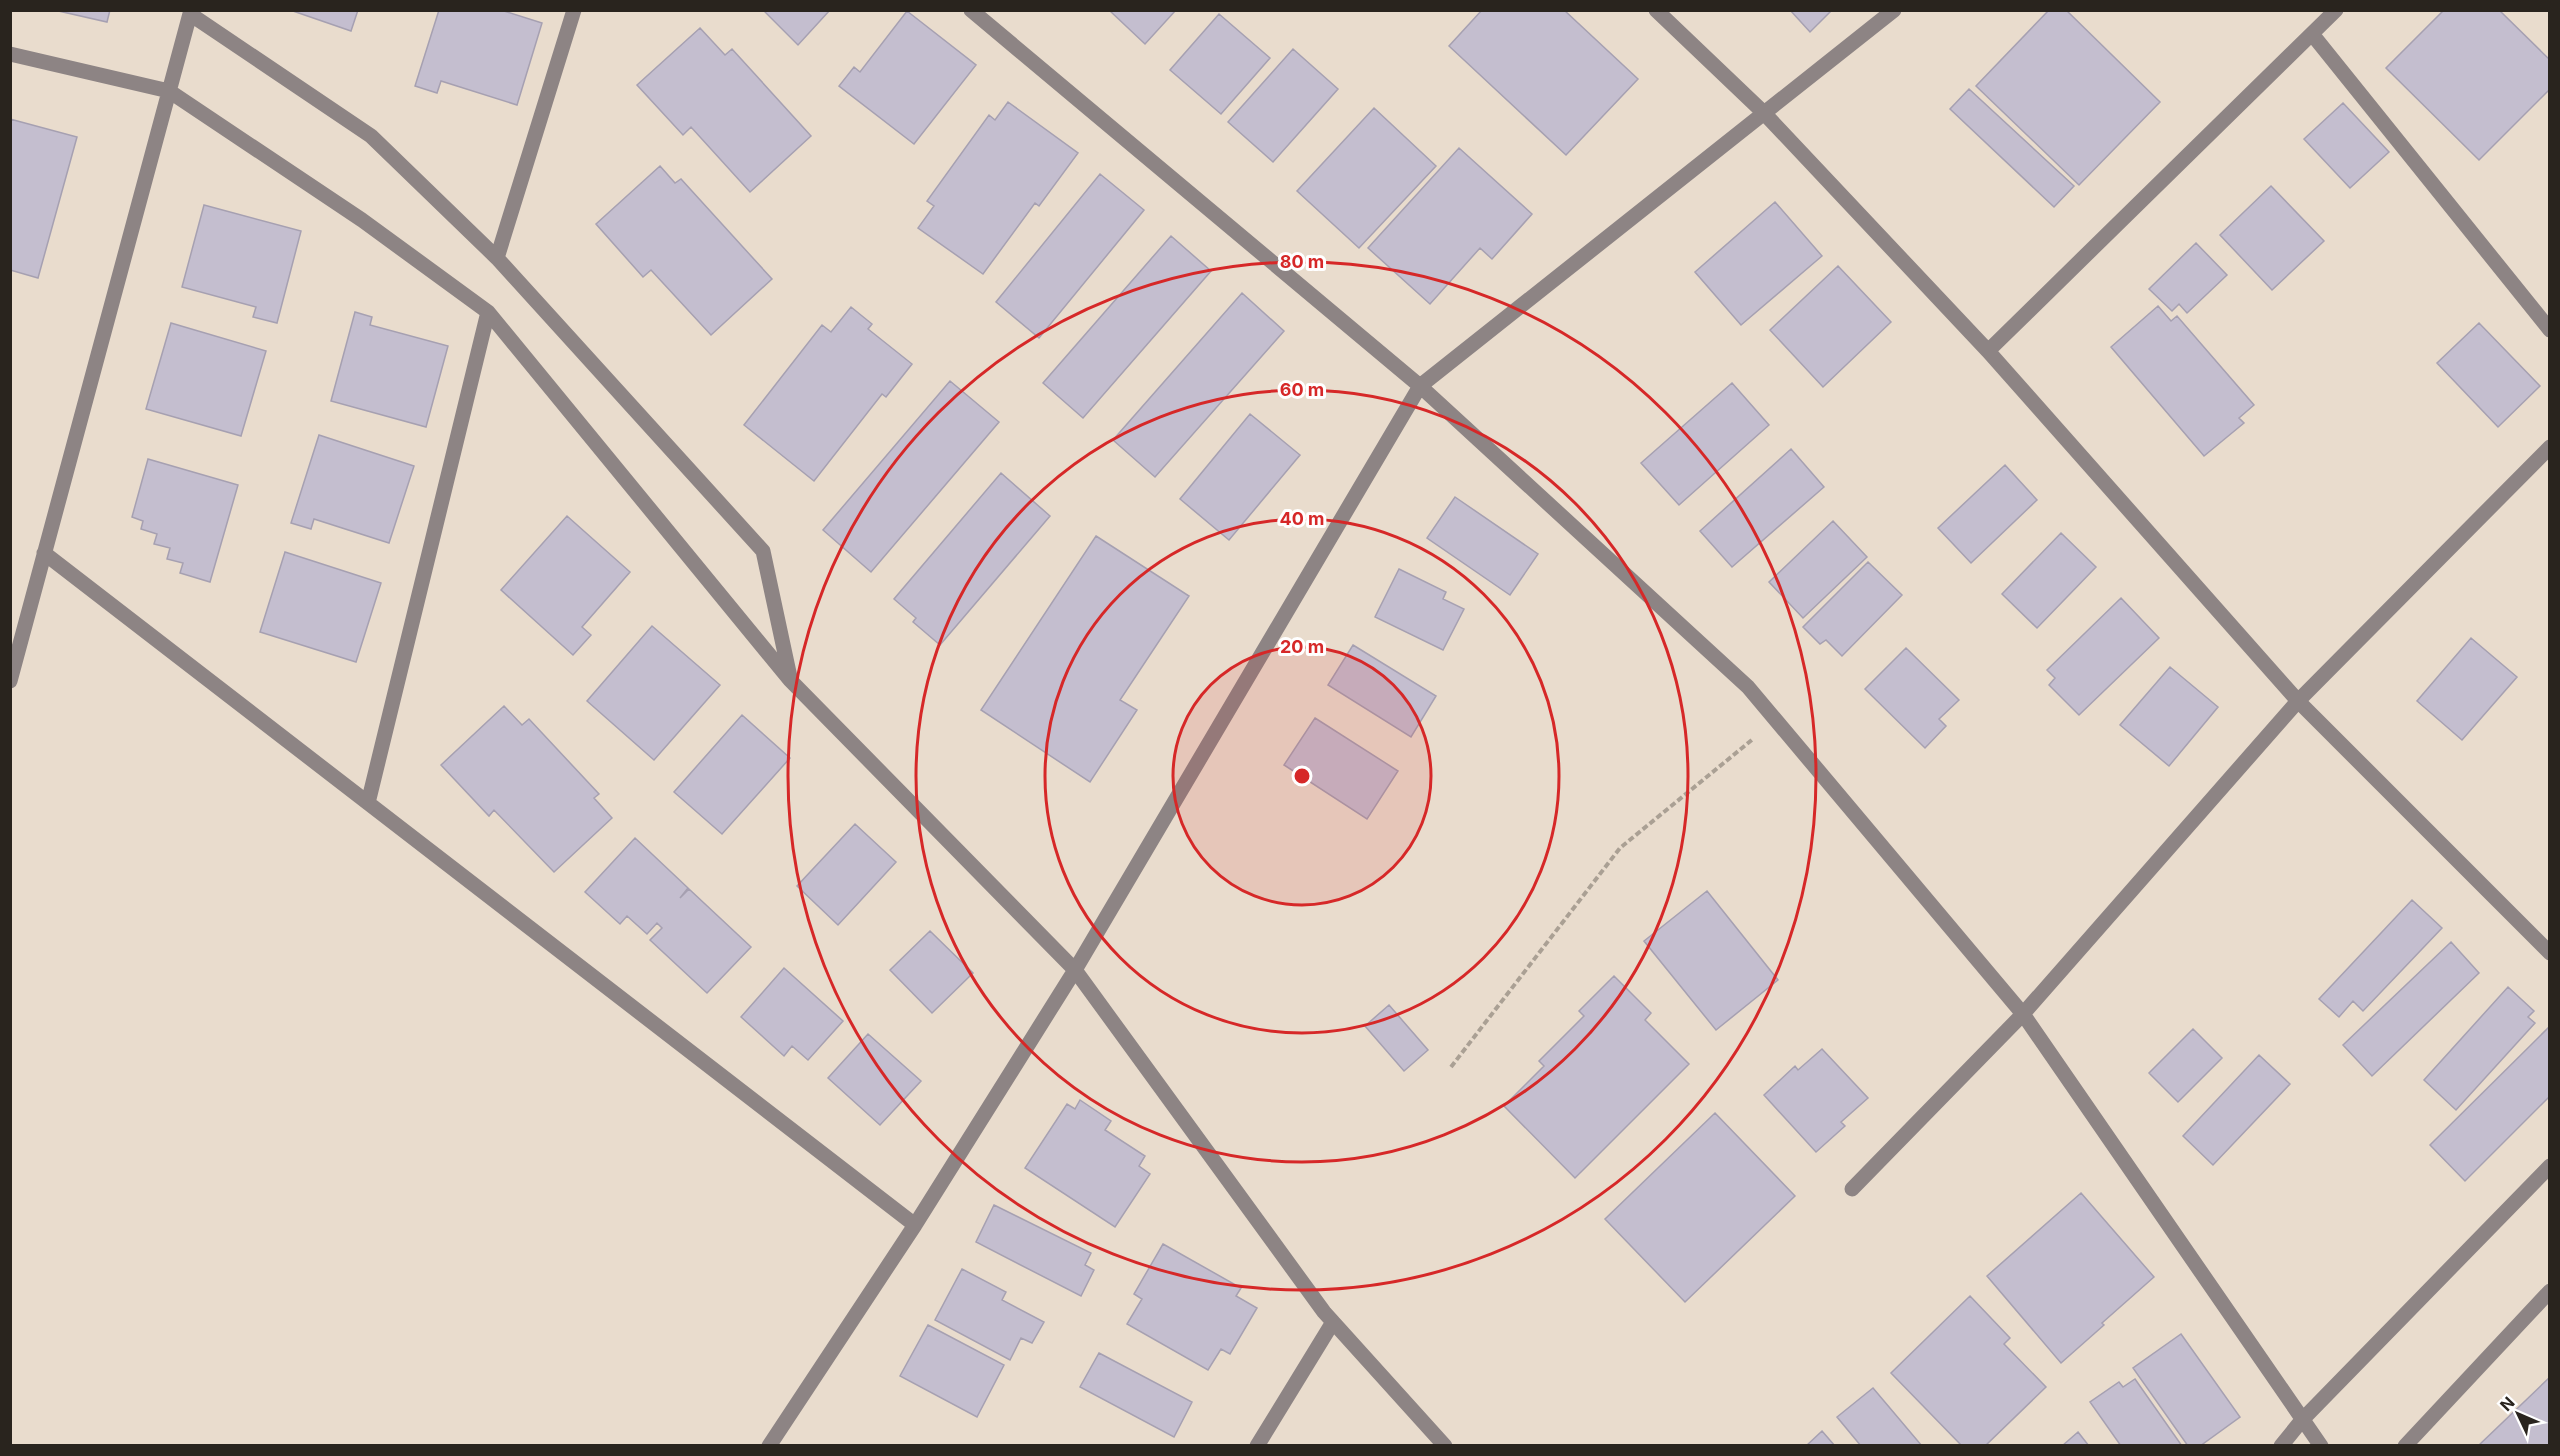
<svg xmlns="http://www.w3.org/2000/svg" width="2560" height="1456" viewBox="0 0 2560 1456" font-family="Inter,sans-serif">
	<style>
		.building { fill: #c4becf; stroke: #a6a0b1; stroke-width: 1.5 }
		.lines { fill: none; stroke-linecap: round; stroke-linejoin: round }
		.path { stroke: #aaa094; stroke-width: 4; stroke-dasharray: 6 3; stroke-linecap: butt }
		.minor { stroke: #8d8484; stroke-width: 15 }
		.ring { fill: none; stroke: #d62828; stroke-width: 3 }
		.centre { fill: #d62828; stroke: #fff; stroke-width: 3 }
		.ring-label { font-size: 18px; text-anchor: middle; font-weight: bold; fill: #d62828; stroke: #fff; stroke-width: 6; stroke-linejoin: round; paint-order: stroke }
	</style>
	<rect width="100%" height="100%" fill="#e9dccd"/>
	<path class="building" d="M54,10h56l-3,12z
		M290,10h68l-7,21z
		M439,10h62l41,13 -25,82 -76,-24 -4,12 -22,-7z
		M763,10h67l-32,35z
		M1109,10h67l-31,34z
		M1482,10h82l74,69 -72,76 -117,-109z
		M1790,10h42l-22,22z
		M2049,10h17l94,92 -81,83 -103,-99z
		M2444,10h55l51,50v29l-71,71 -93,-92z
		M907,11l69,54 -62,79 -75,-58 15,-19 6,5z
		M1219,14l51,44 -49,56 -51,-44z
		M700,28l25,27 7,-6 79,87 -61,56 -59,-65 -8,8 -46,-50z
		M1293,49l45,40 -65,73 -45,-40z
		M1969,89l105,97 -20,21 -104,-98z
		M1008,102l70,51 -39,53 -4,-3 -52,71 -65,-46 16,-22 -7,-5 62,-86 6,5z
		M2343,103l46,49 -39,36 -46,-49z
		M1374,108l62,58 -77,82 -62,-57z
		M10,119l67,18 -39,141 -28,-8z
		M1459,148l73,66 -40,45 -12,-11 -50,56 -62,-56z
		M660,166l15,17 6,-4 91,100 -61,56 -60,-65 -8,7 -47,-53z
		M1100,174l44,36 -105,128 -43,-36z
		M2271,186l53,55 -52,49 -52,-55z
		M1775,202l47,54 -81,69 -46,-53z
		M204,205l97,26 -24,92 -24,-6 3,-10 -74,-20z
		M1171,236l40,35 -128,147 -40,-35z
		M2196,243l31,32 -40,38 -8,-9 -7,7 -23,-22z
		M1838,266l53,56 -68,65 -53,-57z
		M1242,293l42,38 -129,146 -42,-37z
		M2158,306l13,15 6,-5 77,89 -15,13 5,5 -40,33 -93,-109z
		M851,307l21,17 -4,5 44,35 -26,33 -4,-3 -68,87 -70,-56 78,-100 9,7z
		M355,312l17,5 -2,8 78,21 -22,81 -95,-26z
		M171,323l95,28 -25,85 -95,-27z
		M2479,323l61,63 -42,41 -61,-64z
		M950,381l49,41 -128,150 -48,-42z
		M1732,383l37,42 -90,80 -38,-42z
		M1250,414l50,41 -71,85 -49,-41z
		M319,435l95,31 -25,77 -75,-24 -3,10 -20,-6z
		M1791,449l33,38 -92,80 -32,-36z
		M148,459l90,26 -28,97 -30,-9 3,-10 -16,-4 3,-11 -16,-4 3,-10 -16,-5 2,-8 -11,-4z
		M2005,465l32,35 -66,63 -33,-35z
		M1001,473l49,43 -110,129 -27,-23 3,-4 -22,-19z
		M1455,497l83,57 -28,41 -83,-57z
		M567,516l63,56 -48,55 9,8 -18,20 -72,-65z
		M1833,521l34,36 -64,61 -34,-36z
		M2061,533l35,34 -59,61 -35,-34z
		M1096,536l93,60 -69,104 17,10 -47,72 -109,-72z
		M285,552l96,31 -25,79 -96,-30z
		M1868,562l34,33 -60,61 -16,-16 -6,4 -17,-17z
		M1399,569l47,23 -3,7 21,10 -21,41 -68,-33z
		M2121,598l38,40 -80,77 -30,-30 6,-7 -8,-8z
		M652,626l68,59 -66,75 -67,-59z
		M2471,638l46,39 -55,63 -45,-39z
		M1353,645l83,51 -25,41 -83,-52z
		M1906,648l53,52 -20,19 7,7 -21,22 -60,-59z
		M2170,667l48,40 -49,59 -49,-41z
		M504,706l18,19 7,-6 70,75 -5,4 18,20 -58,54 -60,-62 -5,6 -48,-51z
		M742,715l48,43 -68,76 -48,-42z
		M1315,718l83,53 -31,48 -83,-54z
		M855,824l41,38 -58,63 -41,-39z
		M635,838l53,50 -8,10 9,-9 62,58 -44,46 -57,-53 12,-12 -5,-5 -10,11 -20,-18 -7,8 -35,-32z
		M1707,891l71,89 -62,50 -72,-89z
		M2412,900l30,28 -79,83 -10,-10 -14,16 -20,-18z
		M930,931l43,42 -41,40 -42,-43z
		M2451,942l28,31 -107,103 -29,-31z
		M784,968l59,53 -35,39 -16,-14 -8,10 -43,-39z
		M1614,976l37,37 -6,7 44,44 -114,114 -71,-72 40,-40 -5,-5 45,-45 -5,-5z
		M2508,987l26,24 -6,6 7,6 -79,87 -32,-30z
		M1389,1005l39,45 -24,21 -39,-45z
		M2550,1026v70l-85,85 -35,-36z
		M2193,1029l29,29 -44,44 -29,-29z
		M868,1034l53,47 -41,44 -52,-47z
		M1822,1049l46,49 -27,24 4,4 -29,26 -52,-57 31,-29 3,4z
		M2259,1055l31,29 -77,81 -30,-29z
		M1080,1100l31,21 -6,9 40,26 -6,10 11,8 -35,53 -90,-59 42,-64 8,5z
		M1715,1113l80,83 -110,106 -80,-83z
		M2081,1193l73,84 -52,46 2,2 -43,38 -74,-87z
		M994,1205l97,48 -6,12 9,5 -13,26 -105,-54z
		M1163,1244l78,44 -5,8 21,12 -27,46 -9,-5 -13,21 -81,-46 15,-25 -8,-5z
		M962,1269l44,23 -4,8 42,22 -12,21 -11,-5 -11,22 -75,-40z
		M1970,1296l40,42 -6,6 42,43 -61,59h-23l-71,-73z
		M928,1325l76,40 -27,52 -77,-41z
		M2181,1334l59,83 -40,29h-12l-55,-78z
		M1099,1353l93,49 -18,35 -94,-50z
		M2550,1377v69h-72z
		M2135,1379l47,67h-61l-31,-44 29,-20 4,5z
		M1873,1388l49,58h-61l-24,-29z
		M1822,1431l13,15h-29z
		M2078,1432l11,14h-27z"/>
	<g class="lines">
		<path class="path" d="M1451,1067l169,-219 133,-109"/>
		<path class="minor" d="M971,10l449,376 328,301 275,327 298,432
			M1656,10l108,103 224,238 310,350 252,252
			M190,14l181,122 126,122 266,293 27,126
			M2312,34l238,296
			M10,54l159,37 193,129 126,92 302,368 285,290 249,342 121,134
			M497,258l77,-248
			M1988,351l348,-341
			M44,553l871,672
			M10,681l181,-671
			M368,803l120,-491
			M1852,1189l171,-175 275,-313 252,-254
			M769,1446l146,-221 160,-255 345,-584 474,-376
			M1257,1446l76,-124
			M2281,1446l21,-26 248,-254
			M2405,1446l145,-155"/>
	</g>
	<circle cx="1302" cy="776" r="129" fill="#d62828" fill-opacity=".12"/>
	<g class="ring">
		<circle cx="1302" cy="776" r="129"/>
		<circle cx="1302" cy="776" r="257"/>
		<circle cx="1302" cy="776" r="386"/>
		<circle cx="1302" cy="776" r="514"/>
	</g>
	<circle cx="1302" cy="776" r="9" class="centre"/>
	<g class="ring-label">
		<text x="1302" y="268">80 m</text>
		<text x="1302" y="396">60 m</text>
		<text x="1302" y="525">40 m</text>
		<text x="1302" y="653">20 m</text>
	</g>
	<rect width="2560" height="1456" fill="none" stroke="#29241e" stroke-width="24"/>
	<g transform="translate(2518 1414) rotate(314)" stroke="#ffffff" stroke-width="4.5" paint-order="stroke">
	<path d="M0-4.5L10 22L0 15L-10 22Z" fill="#29241e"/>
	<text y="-9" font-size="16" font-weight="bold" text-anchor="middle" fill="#29241e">N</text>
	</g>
</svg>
